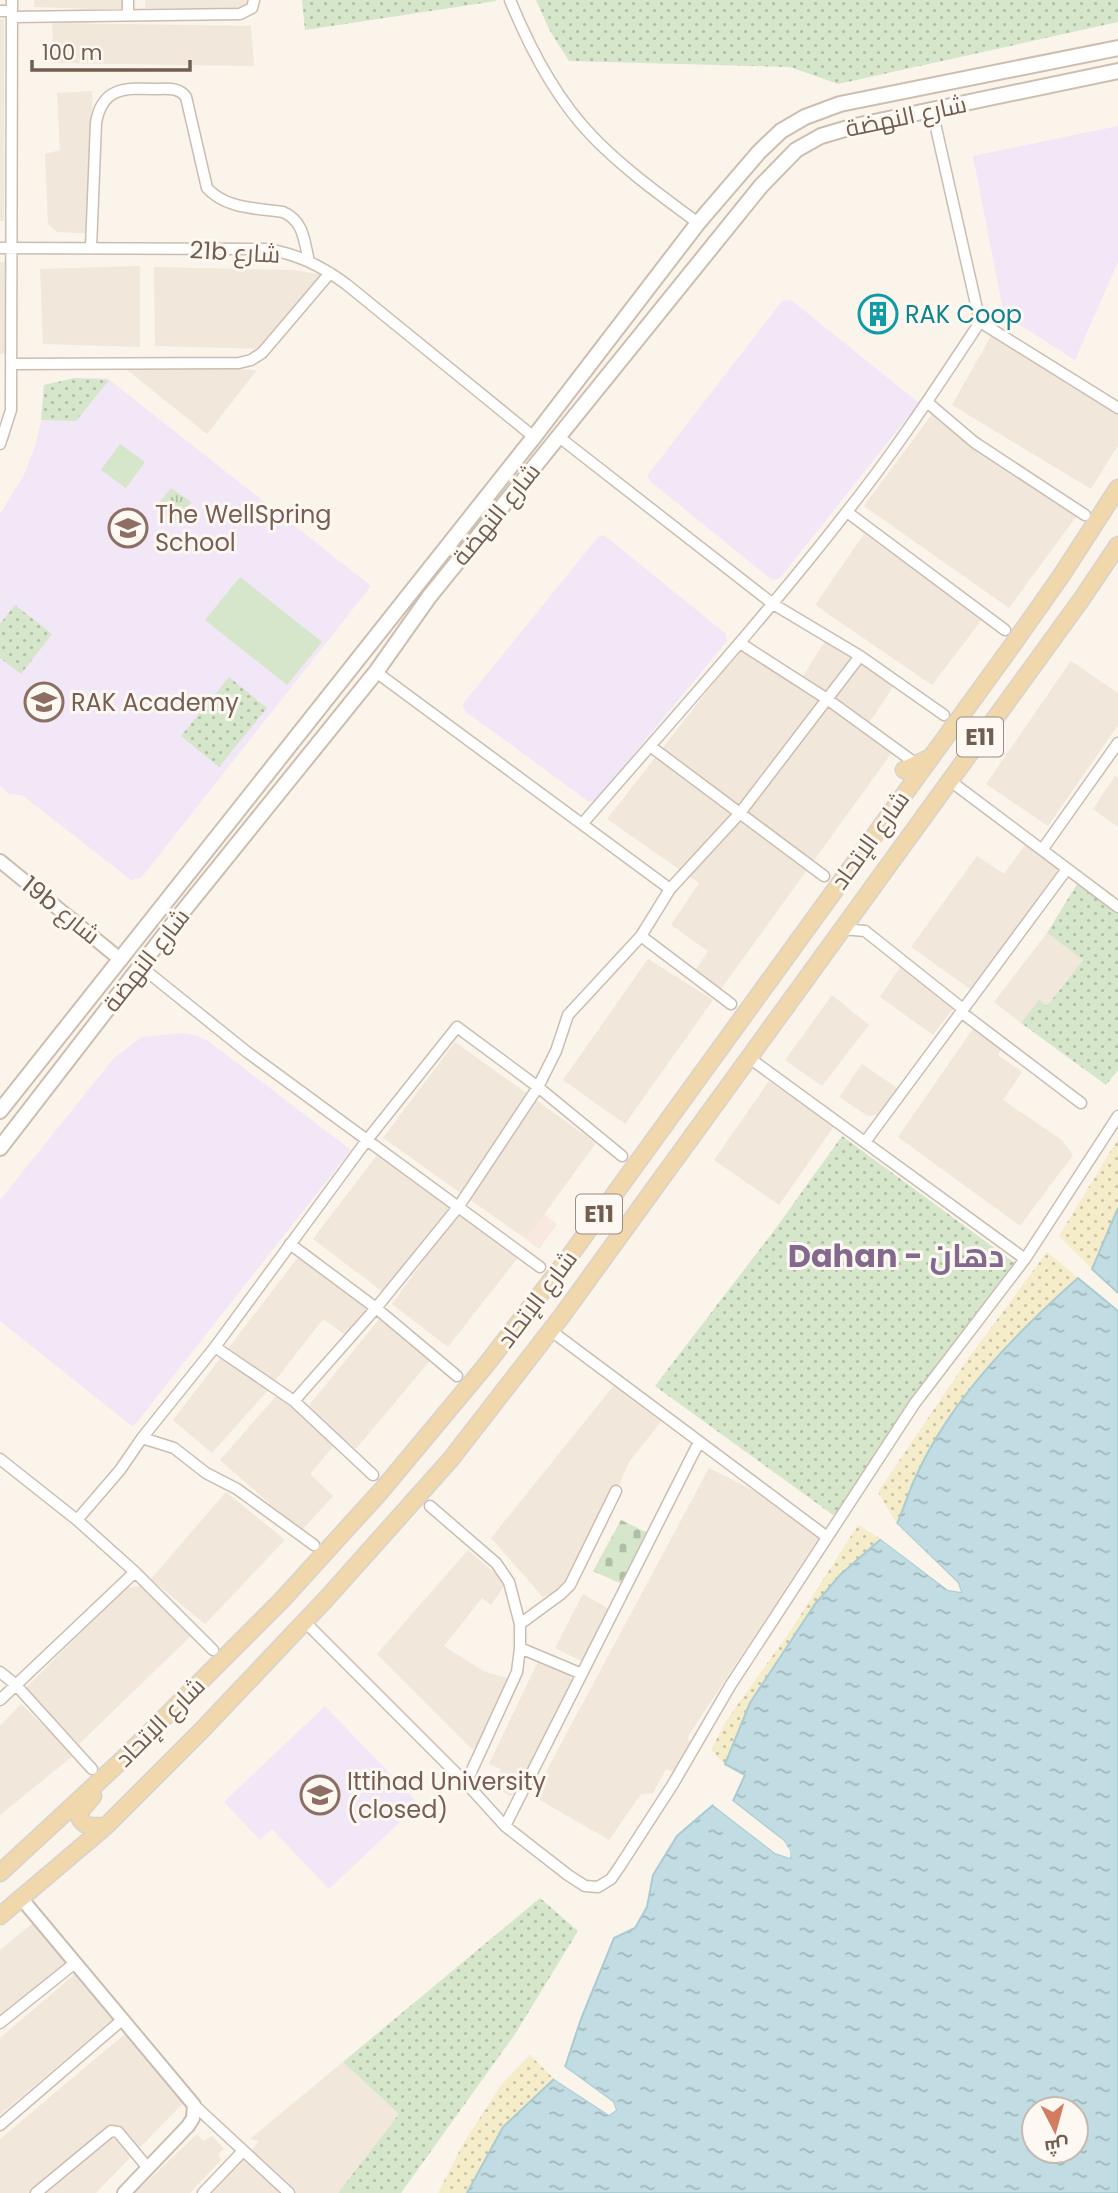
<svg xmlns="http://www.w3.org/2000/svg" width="1118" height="2193" viewBox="0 0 1118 2193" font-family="Poppins,Cairo,sans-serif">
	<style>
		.residential { fill: #f1e7da }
		.commercial { fill: #f9e8e0 }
		.education { fill: #f1e7f7 }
		.grass { fill: url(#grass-dots) }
		.sand { fill: url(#sand-dots) }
		.cemetery { fill: url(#cemetery-stones) }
		.park { fill: url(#park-tufts) }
		.garden { fill: #d5e6ca }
		.water { fill: url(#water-ripples); stroke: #a9cbd2; stroke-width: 2; fill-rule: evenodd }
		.pier { fill: #faf4eb }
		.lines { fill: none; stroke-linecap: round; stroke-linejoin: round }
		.minor-casing { stroke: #cbbdb1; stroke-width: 13 }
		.tertiary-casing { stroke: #cbbdb1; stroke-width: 16 }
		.secondary-casing { stroke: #cdbeaf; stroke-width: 18 }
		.primary-casing { stroke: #d8d2ce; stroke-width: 19 }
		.minor { stroke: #fff; stroke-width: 10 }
		.tertiary { stroke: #fff; stroke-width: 12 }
		.secondary { stroke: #fff; stroke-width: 14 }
		.primary { stroke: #f0d8ac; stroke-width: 16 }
		.labels { text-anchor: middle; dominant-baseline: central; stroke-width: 6; stroke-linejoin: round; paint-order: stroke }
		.shield { fill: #fdf8f1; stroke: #9c8c81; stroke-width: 2 }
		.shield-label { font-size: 23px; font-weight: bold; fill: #725d51 }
		.street-label { font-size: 24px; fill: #725d51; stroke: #fdf8f1 }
		.culture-label { font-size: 24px; fill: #0d838f; stroke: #fdf8f1; text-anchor: start }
		.education-label { font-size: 24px; fill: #785e54; stroke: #fdf8f1; text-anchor: start }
		.district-label { font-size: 32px; font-weight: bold; fill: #82698d; stroke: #fdf8f1 }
	</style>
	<defs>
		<pattern id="grass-dots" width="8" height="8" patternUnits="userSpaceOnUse" patternTransform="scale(1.75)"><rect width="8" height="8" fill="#d5e6ca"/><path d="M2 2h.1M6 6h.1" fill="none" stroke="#b1bea6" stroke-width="1.8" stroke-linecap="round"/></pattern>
		<pattern id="sand-dots" width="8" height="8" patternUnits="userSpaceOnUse" patternTransform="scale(1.75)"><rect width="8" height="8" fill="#f5ecca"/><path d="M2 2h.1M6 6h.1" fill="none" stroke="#cbc2a6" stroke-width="1.8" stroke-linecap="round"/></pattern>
		<pattern id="cemetery-stones" width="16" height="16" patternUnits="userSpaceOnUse" patternTransform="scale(1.75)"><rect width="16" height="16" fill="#d5e6ca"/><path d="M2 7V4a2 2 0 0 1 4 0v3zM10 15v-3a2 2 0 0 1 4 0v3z" fill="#b1bea6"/></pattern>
		<pattern id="park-tufts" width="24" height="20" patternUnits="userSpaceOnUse" patternTransform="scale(1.75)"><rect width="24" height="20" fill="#d5e6ca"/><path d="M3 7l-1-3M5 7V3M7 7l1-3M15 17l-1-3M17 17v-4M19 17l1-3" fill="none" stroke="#b1bea6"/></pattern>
		<pattern id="water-ripples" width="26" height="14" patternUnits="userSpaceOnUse" patternTransform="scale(1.75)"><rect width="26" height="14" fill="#c1dce2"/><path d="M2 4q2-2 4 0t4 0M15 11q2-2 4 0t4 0" fill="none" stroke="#a1b6ba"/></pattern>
	</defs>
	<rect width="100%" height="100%" fill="#faf4eb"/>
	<path class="residential" d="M34,0h97v10l-97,-3z
		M145,0h112l1,8h-113z
		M0,19h4v202h-4z
		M52,23l199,3 3,40 -200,-3z
		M92,91l4,143 -39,-2 -9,-8 -3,-70 15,-4 -3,-57z
		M0,262h12l-2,92h-10z
		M140,266v81l-97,-3 -3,-75z
		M154,267l140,3 29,5 -62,74 -106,-3z
		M995,329l123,80v36l-27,44 -139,-84z
		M130,366l127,4 -50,64 -80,-64z
		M936,409l145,101 -72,98 -145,-102z
		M864,534l119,84 -51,67 -117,-80z
		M828,636l67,48 -32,48 30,19 -175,242 -25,-19 15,-23 -37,-26 28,-42 -92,-64 138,-176 55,38z
		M1071,661l47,32v32l-70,101 -62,-42z
		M1115,776l3,2v49l-25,-18z
		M1030,838l35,26 -92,127 -62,-44 66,-91 27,18z
		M1047,933l36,27 -36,46 -8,-5 -18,22 -27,-21z
		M648,959l65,41 -88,124 -62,-44z
		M904,961l55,40 -26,34 -53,-38z
		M832,995l37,30 -47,61 -37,-26z
		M979,1020l29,20 -10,15 24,17 -19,28 59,40 11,15 -53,71 -122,-89z
		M455,1042l141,101 -70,96 -143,-101z
		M862,1064l35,24 -19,27 -10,1 -29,-19z
		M769,1081l65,45 -55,79 -65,-45z
		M384,1146l71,55 -68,94 -74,-56z
		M459,1212l61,43 -72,92 -56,-43z
		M306,1247l72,58 -27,34 -28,-20 -55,71 -56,63 -39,-33z
		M381,1317l52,40 -77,92 -50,-40z
		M619,1379l48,35 -38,48 -32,73 -40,57 -14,5 -52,-59z
		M278,1394l58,49 -26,31 23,22 -32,35 -81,-71z
		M709,1468l117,59 -139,211 8,7 -15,30 -14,-6 -13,24 -12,1 -32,46 -76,-44z
		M226,1492l59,48 -80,84 -54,-45z
		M468,1550l38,33 -15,22 -9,-7 -38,48 41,26 23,6 -18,46 -17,26 -96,-96z
		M140,1586l52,49 -113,109 -54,-55 100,-101z
		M583,1594l26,15 -26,53 -28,-14z
		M540,1657l41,22 -58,113 -14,4 -15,-12 7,-15 -12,-5z
		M21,1704l53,51 -74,60v-89z
		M38,1919l32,41 -70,58v-68z
		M76,1973l37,46 -113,96v-77z
		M125,2034l59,68 -88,91h-96v-54z
		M343,2062l56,52 -61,79h-125l46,-52 -9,-2z
		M197,2134l6,7 9,-5 12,13 -6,5 3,6 -31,33h-55z"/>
	<path class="commercial" d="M544,1214l13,10 -18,25 -13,-10z"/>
	<path class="education" d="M1118,126v136l-43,98 -71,-45 -31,-159z
		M791,300l128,103 -139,175 -8,2 -122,-99 -3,-5 135,-175z
		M75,378h32l264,208 -230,292 -10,2 -109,-85 -13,-1 -9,-8v-272l24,-39 11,-29 7,-29 2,-32z
		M604,535l122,99 1,7 -132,160h-7l-123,-90 -3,-6 136,-168z
		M182,1033l14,2 12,6 143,109 -218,277 -133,-106v-121l114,-142 28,-21z
		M325,1706l94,98 -90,85 -57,-60 -12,11 -36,-38z"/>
	<path class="grass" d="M302,0h193l1,1 -191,29z
		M536,0h582v22l-280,62 -48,-17 -221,-6 -19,-30z
		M75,378l34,2 -33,41 -35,-1 3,-35z
		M15,605l37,29 -31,40 -21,-16v-34z
		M229,677l38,31 -48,59 -38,-31z
		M1082,876l36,31v163l-12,15 -85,-62 18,-23 8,6 36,-46 -36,-27z
		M842,1136l177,130 -113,155 -49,73 -24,21 -178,-129 121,-158z
		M540,1898l38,33 -63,103 -114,159h-63l61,-79 -56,-52z"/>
	<path class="sand" d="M1118,1139v69l-26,61 -33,-33z
		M1047,1252l31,26c-61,55 -126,120 -161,196 -8,16 -14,34 -20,50l-19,-32 90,-133z
		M858,1525l23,14 -42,38 -24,27 -65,99 -25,61 -14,-14 15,-29 65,-91z
		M530,2055l24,24 -51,48 -36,66h-29l25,-49 38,-59z"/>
	<path class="cemetery" d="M621,1520l27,13 -26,51 -29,-13z"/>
	<path class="park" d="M171,488l20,14 -16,20 -19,-15z"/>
	<path class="garden" d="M120,444l25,18 -19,26 -25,-18z
		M240,577l82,65 -35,43 -82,-65z"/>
	<path class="water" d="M1118,1208v85l-26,-24z
		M1078,1278l40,33v882h-651l36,-66 51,-48 55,36 7,-5 -3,-8 -48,-35 16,-48 33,-81 21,-10 12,-21 6,-32 24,-39 36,-31 62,48 15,5 -6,-17 -51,-40 12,-26 -20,-11 25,-61 65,-99 25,-29 41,-36 67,51 13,2 -3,-9 -61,-59c7,-16 12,-34 20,-50 35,-76 99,-141 161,-196zM1034,2109h42v42h-42z"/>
	<path class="pier" d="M894,1521l64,62 3,9 -13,-2 -70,-53 5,-1 67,51 6,1 -62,-61z
		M730,1799l54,42 6,10v7l-15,-5 -62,-48 2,-3 62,48 10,3 -6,-10 -50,-40z
		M562,2065l51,37 3,8 -7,5 -55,-36 -2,-3h4l53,35 3,-2 -1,-5 -48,-34z"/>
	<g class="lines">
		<defs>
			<path id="minor" d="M510,0c20,49 46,99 83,137 32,33 69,59 105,86
				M0,11h12
				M128,15v-15
				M12,17l228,-3 12,-6 2,-8
				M932,110l48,212 138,86
				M0,248l266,1c31,5 54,16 80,35l188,153
				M91,248l5,-125c6,-36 29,-35 59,-34 12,0 24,-2 31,8l21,91c19,21 49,20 76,24 21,9 21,29 26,49
				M11,364l228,-1 12,-3 11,-7 68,-80
				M927,402l47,40 111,73
				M559,437l214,167 87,52 84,59
				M0,444l11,-34 1,-410
				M847,512l158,118
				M740,643l87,56 84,61
				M376,672l294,217
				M650,746l174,130
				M949,780l169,127
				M583,823c88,-102 179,-202 262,-309 49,-61 92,-127 135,-192
				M1042,850l76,-107
				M842,929l23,2 98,78
				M641,936l90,68
				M140,966l107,86 293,215
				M961,1012l120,91
				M748,1057l277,202
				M865,1142l202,-273
				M290,1244l86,64 81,68
				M550,1330l277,207
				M215,1347l79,54 79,74
				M294,1401l82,-93 83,-102 79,-119 18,-36 12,-36 73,-79 29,-47 70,-76 120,-157
				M142,1438l32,10 32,25 31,16 77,56
				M0,1459l77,61 58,52 78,78
				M430,1506l66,57 13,19 11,42v24l-3,24 -51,111
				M77,1520l43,-50 22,-32 73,-91 152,-207 90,-113 81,60 84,69
				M305,1622l161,161 39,43 63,49 17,11 13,1 13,-8 9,-13 53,-82 57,-98 185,-283 110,-144 93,-143
				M520,1624l41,-30 9,-9 46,-94
				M520,1648l62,26
				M0,1672l15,12 77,85
				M0,1700l135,-128
				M505,1826l194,-384
				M0,2023l75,-60
				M194,2105l95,88
				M0,2125l122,-105
				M36,2193l75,-62 7,1 30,36
				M203,2193l40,-42"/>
			<path id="tertiary" d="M0,861l121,99
				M21,1898l173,207 -1,13 -5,8 -64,67"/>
			<path id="secondary" d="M0,1111l534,-674 164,-214 61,-71 22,-21 24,-14 35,-13 278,-56
				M0,1148l176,-228 200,-248 53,-75 332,-411 35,-36 25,-14 34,-10 263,-55"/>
			<path id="primary" d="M904,770l25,-12
				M93,1796l-11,13 -3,8c6,12 15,9 27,9
				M0,1873l123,-114 158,-158 100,-110 105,-126 80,-104 445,-614 50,-71 57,-88
				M0,1916l106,-90 96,-96 125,-132 124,-139 110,-142 520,-717 37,-55"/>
		</defs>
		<use href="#minor" class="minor-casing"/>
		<use href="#tertiary" class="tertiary-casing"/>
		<use href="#secondary" class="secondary-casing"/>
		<use href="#primary" class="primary-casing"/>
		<use href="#minor" class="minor"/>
		<use href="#tertiary" class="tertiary"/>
		<use href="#secondary" class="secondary"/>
		<use href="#primary" class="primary"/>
	</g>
	<defs>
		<symbol id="building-ring" viewBox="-11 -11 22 22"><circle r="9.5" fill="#fdf8f1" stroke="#0f9aa8" stroke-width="1.5"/><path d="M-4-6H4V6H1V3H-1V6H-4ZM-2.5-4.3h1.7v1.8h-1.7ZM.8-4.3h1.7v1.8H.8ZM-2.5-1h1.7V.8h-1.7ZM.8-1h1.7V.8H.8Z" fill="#0f9aa8"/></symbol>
		<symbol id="school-ring" viewBox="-11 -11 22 22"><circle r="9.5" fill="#fdf8f1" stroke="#8d6e63" stroke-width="1.5"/><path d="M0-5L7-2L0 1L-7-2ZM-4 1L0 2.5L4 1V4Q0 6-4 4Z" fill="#8d6e63"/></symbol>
		<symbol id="university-ring" viewBox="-11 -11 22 22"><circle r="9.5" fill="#fdf8f1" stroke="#8d6e63" stroke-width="1.5"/><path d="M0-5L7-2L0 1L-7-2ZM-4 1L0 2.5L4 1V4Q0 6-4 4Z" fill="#8d6e63"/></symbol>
	</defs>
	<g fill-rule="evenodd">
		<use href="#building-ring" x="856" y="292" width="44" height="44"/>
		<use href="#school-ring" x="106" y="506" width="44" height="44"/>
		<use href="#school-ring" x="22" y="680" width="44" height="44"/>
		<use href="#university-ring" x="298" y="1773" width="44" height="44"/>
	</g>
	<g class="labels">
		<g class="shield">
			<rect x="957" y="717.5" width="46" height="39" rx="5"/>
			<rect x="576" y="1194.5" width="46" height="39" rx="5"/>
		</g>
		<g class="shield-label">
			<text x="980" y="737">E11</text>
			<text x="599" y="1214">E11</text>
		</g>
		<g class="street-label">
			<text transform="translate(906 116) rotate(-12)">شارع النهضة</text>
			<text transform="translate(235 252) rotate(3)">21b شارع</text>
			<text transform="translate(496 514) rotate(-51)">شارع النهضة</text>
			<text transform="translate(870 840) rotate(-54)">شارع الإتحاد</text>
			<text transform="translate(61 910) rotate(39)">19b شارع</text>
			<text transform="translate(146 960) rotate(-52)">شارع النهضة</text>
			<text transform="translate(537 1299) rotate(-53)">شارع الإتحاد</text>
			<text transform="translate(160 1722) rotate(-45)">شارع الإتحاد</text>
		</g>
		<g class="culture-label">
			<text x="905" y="314">RAK Coop</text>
		</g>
		<g class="education-label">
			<text x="155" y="514">The WellSpring<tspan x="155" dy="28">School</tspan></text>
			<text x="71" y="702">RAK Academy</text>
			<text x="347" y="1781">Ittihad University<tspan x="347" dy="28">(closed)</tspan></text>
		</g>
		<g class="district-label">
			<text x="896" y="1255">Dahan - دهان</text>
		</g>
	</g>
	<g transform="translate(1055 2130) rotate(174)"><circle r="33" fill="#fdf8f1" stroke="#c5bab1" stroke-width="2"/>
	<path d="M0-5L12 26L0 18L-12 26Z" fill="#d47c60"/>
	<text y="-10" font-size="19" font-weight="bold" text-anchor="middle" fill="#725d51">ش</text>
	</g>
	<path d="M32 60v10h158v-10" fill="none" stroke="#725d51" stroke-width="3.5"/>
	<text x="42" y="60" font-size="21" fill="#725d51" stroke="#fdf8f1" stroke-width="5" paint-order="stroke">100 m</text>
</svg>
